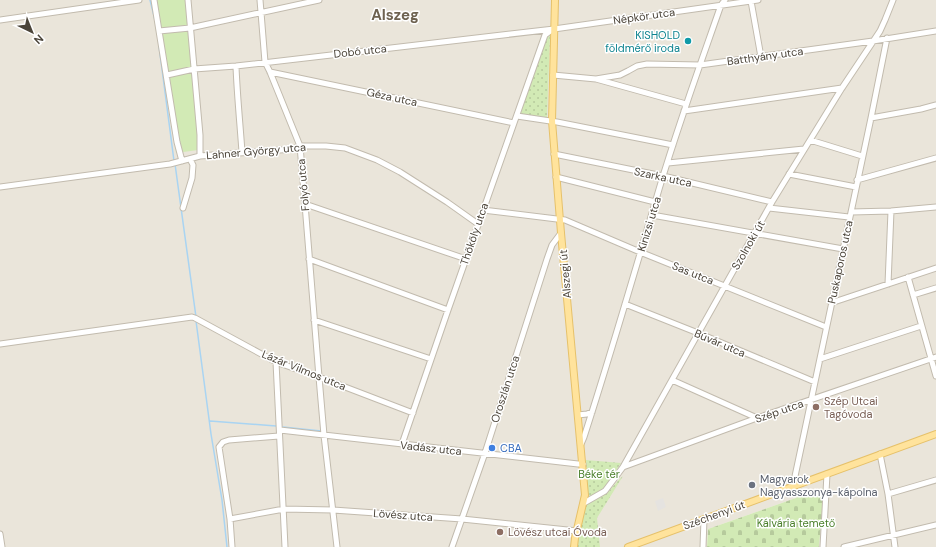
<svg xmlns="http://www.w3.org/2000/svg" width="936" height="547" viewBox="0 0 936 547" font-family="'DM Sans',sans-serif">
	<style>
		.residential { fill: #eae5da }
		.green { fill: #d2eab5 }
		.cemetery { fill: url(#cemetery-stones) }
		.park { fill: url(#park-dots) }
		.parking { fill: #e5e3e0 }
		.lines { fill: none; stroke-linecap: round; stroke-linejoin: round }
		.stream { stroke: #a9d4f2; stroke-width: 1.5 }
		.minor-casing { stroke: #c2bbae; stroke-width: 7 }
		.major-casing { stroke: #e6c16a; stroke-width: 8 }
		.minor { stroke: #fff; stroke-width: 5 }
		.major { stroke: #ffe39c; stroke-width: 6 }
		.culture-dot { fill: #0f9aa8; stroke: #fff; stroke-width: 1.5 }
		.education-dot { fill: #8d6e63; stroke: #fff; stroke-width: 1.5 }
		.shop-dot { fill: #3f7fe0; stroke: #fff; stroke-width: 1.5 }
		.worship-dot { fill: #6b7280; stroke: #fff; stroke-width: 1.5 }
		.labels { text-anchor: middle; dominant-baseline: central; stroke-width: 3; stroke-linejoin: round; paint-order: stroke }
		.street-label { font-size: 11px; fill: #4b4439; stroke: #fff }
		.culture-label { font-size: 11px; fill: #0d838f; stroke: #fff; text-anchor: end }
		.education-label { font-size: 11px; fill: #785e54; stroke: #fff; text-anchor: start }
		.shop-label { font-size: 11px; fill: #366cbe; stroke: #fff; text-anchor: start }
		.park-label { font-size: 11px; fill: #4a7f2a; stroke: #fff }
		.worship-label { font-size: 11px; fill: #5b616d; stroke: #fff; text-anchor: start }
		.district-label { font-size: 15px; font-weight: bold; fill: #6e6250; stroke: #fff }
	</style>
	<defs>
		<pattern id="cemetery-stones" width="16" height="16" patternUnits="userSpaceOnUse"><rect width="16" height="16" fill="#d2eab5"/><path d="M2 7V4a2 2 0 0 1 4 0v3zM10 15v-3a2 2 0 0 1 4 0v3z" fill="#b6ca9c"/></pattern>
		<pattern id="park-dots" width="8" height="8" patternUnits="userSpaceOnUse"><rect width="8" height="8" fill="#d2eab5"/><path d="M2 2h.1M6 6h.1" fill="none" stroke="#b6ca9c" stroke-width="1.8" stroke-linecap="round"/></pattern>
	</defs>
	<rect width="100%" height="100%" fill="#f6f3ec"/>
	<path class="residential" d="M0,0h151l25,153 12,-153h748v547h-117l5,-59 -116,41 -1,18h-707z"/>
	<path class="green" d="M151,0h37l10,150 -22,3z"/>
	<path class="cemetery" d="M824,488l-5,59h-112l1,-18z"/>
	<path class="park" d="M550,35l-3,83 -27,-4 26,-76z
		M586,460l35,3 -17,26 -6,4 -8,3 -3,-1z
		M623,476l-26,42 3,29h-23l-1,-4 9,-36c4,-7 12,-7 19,-12 8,-5 12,-14 19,-19z"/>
	<path class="parking" d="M663,498l3,9 -8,4 -3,-10z"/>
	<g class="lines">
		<path class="stream" d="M150,0l5,20
			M159,46l15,115
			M175,164l21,153
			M196,321l15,113 11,66 5,47
			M210,421l66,5
			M283,427l38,4"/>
		<defs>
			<path id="minor" d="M154,0l23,142 5,19
				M188,0l12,135v21
				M260,0l5,62 5,10 30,74 5,58 14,173 5,58 13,112
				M751,1l10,56
				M0,20l139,-20
				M159,31l31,-3 129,-28
				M236,66c1,28 4,57 6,86
				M270,72l244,51
				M167,75l27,-6 42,-3 318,-37 204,-29
				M553,75l43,4 90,25
				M596,79l24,-4 8,-4 9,-5 10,-2 53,1 173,-24 63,-10
				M684,111l158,-23
				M517,116l40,6 116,23
				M871,118l50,-9 15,-4
				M810,140l52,16
				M554,154l109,22 109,26
				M668,163l136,-14
				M789,174l67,13
				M556,177l99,25
				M857,180l79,-22
				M0,187l170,-23 30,-8 93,-7 7,-3h26l19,2 32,12 23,12 47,30 31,22
				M305,204l161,55
				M183,208l9,-30 1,-13 -3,-6
				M769,208l80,9
				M483,210l82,10 75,32 186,75
				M851,212l40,-1 45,-4
				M652,215l191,34
				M309,259l139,51
				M908,277l28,99
				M888,284l3,-73
				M913,295l23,-7
				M831,303l105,-35
				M625,304l73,29 117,49
				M314,320l117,39
				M0,344l192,-27 3,1 81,44 43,15 94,36
				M820,359l101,-33
				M276,362l9,185
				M672,380l85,38
				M578,415l9,-1 5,-2
				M280,430l298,34h5
				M402,444l46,-134 97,-275 8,-6
				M581,444l3,-7c25,-77 48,-156 71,-234 19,-67 43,-132 66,-198l4,-5
				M880,454l8,40 7,53
				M623,467l134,-49 179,-61
				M794,486v-5l77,-363 16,-80
				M888,494l48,-14
				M584,503l21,-12 18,-24 149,-265 70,-114 38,-57 5,-11 8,-20
				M230,519l54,-10 49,1 129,9 115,12
				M0,534l2,13
				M232,547l-2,-28 -11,-72 4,-5 6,-2 50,-4
				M452,547l33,-94 62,-194 5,-14 9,-12
				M703,547l1,-28
				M823,547l4,-73
				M844,547l92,-22"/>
			<path id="major" d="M555,0l-3,121 9,112 24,262 -10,43 -1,9
				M628,547l308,-113"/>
		</defs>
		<use href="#minor" class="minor-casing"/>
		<use href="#major" class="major-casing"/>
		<use href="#minor" class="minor"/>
		<use href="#major" class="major"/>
	</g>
	<circle class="culture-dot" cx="688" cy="41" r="4"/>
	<g class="education-dot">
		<circle cx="816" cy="407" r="4"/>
		<circle cx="500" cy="532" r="4"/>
	</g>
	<circle class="shop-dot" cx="492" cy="448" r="4"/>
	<circle class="worship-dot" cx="752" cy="485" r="4"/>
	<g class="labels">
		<g class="street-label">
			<text transform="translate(644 16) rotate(-8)">Népkör utca</text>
			<text transform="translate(360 51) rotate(-6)">Dobó utca</text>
			<text transform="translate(765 56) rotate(-8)">Batthyány utca</text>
			<text transform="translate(392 97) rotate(12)">Géza utca</text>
			<text transform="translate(256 151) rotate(-5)">Lahner György utca</text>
			<text transform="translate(663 177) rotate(12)">Szarka utca</text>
			<text transform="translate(303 185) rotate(-95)">Folyó utca</text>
			<text transform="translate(649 224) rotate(-73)">Kinizsi utca</text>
			<text transform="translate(474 234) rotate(-71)">Thököly utca</text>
			<text transform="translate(748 245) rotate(-60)">Szolnoki út</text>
			<text transform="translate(840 262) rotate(-78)">Puskaporos utca</text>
			<text transform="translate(693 273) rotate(22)">Sas utca</text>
			<text transform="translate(565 274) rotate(-95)">Alszegi út</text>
			<text transform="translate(720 343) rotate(23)">Búvár utca</text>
			<text transform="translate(304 370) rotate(22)">Lázár Vilmos utca</text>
			<text transform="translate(505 389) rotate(-72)">Oroszlán utca</text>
			<text transform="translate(779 411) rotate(-19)">Szép utca</text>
			<text transform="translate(431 448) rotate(6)">Vadász utca</text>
			<text transform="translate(403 515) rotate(4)">Lövész utca</text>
			<text transform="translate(714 515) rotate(-20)">Széchenyi út</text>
		</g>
		<g class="culture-label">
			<text x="680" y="35">KISHOLD<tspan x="680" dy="13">földmérő iroda</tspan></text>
		</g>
		<g class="education-label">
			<text x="824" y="401">Szép Utcai<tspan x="824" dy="13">Tagóvoda</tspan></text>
			<text x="508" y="532">Lövész utcai Óvoda</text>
		</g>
		<g class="shop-label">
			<text x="500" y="448">CBA</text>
		</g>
		<g class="park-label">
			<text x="599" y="474">Béke tér</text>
			<text x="796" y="523">Kálvária temető</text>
		</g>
		<g class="worship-label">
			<text x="760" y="479">Magyarok<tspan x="760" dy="13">Nagyasszonya-kápolna</tspan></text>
		</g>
		<g class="district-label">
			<text x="395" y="15">Alszeg</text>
		</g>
	</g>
	<g transform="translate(32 32) rotate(137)" stroke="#ffffff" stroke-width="3" paint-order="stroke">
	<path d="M0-3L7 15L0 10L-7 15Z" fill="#4b4439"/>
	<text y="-6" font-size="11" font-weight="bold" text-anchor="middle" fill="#4b4439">N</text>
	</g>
</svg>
